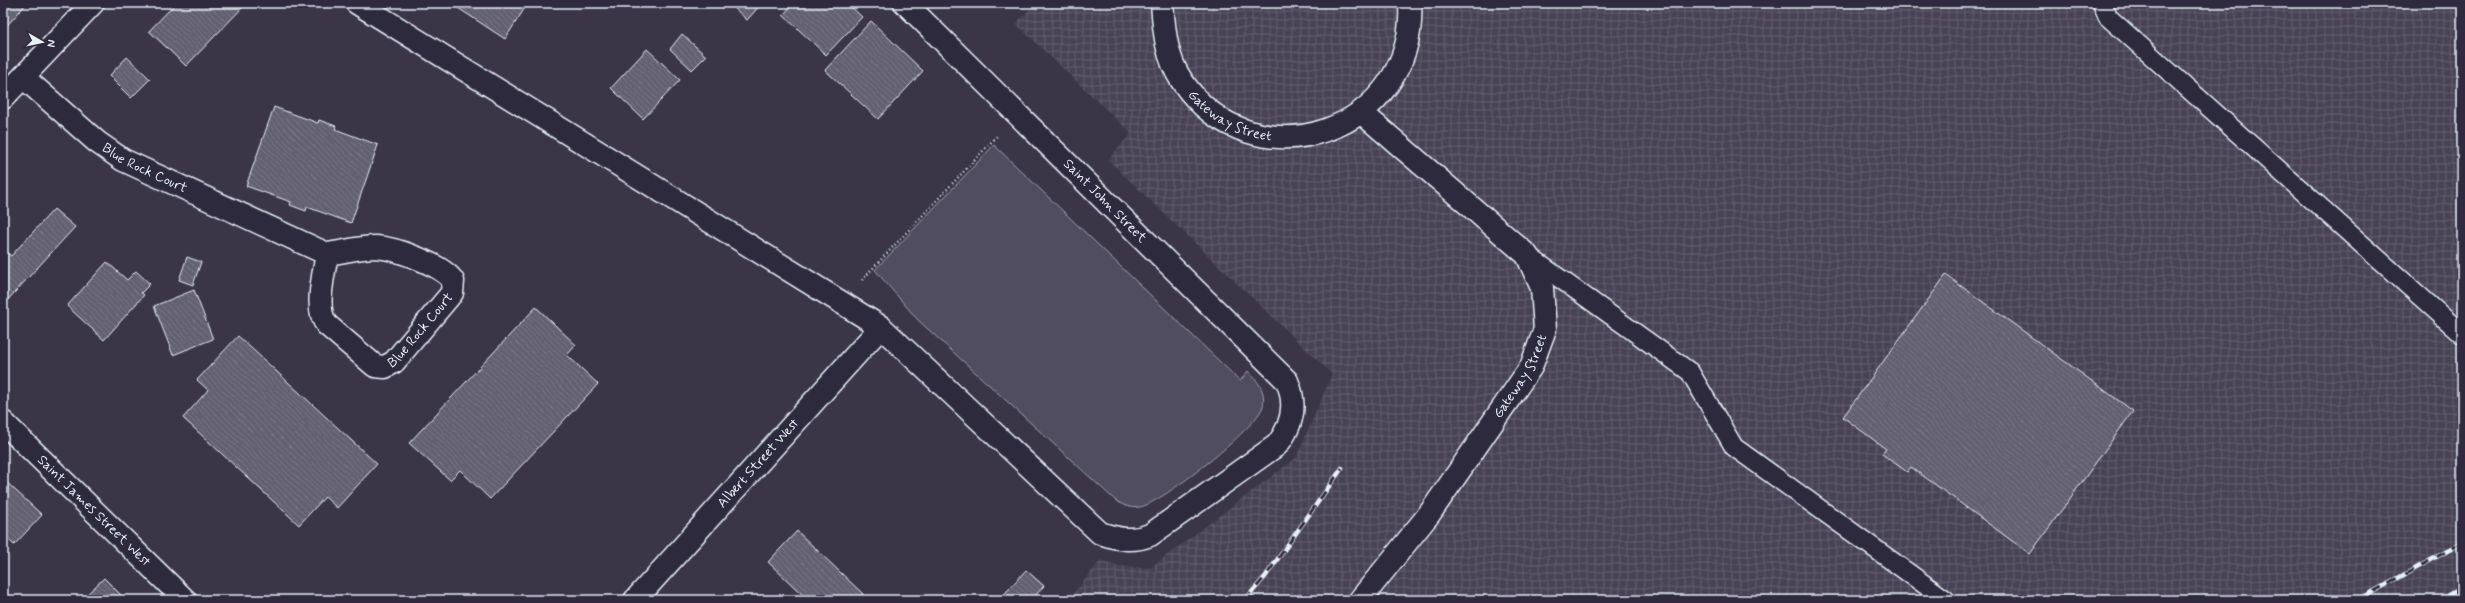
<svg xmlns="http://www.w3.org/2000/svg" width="2465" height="603" viewBox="0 0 2465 603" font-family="Mynerve,sans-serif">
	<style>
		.industrial { fill: url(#industrial-grid) }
		.green { fill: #504e5f; stroke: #9ca0ac }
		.building { fill: url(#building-back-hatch); stroke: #e8f1f8 }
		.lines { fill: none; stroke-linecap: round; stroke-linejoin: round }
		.service-casing { stroke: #e8f1f8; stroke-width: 21 }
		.minor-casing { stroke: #e8f1f8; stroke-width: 25 }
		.path { stroke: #e8f1f8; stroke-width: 2.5; stroke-dasharray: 1 3; stroke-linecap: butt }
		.service { stroke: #2f2a3d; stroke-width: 18 }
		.minor { stroke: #2f2a3d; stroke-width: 22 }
		.rail-casing { stroke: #e8f1f8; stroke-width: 4.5 }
		.rail { stroke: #2f2a3d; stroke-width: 3; stroke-dasharray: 9; stroke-linecap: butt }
		.labels { text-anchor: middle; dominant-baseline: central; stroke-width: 4; stroke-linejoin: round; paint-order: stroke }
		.street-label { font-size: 14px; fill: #e8f1f8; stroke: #2f2a3d }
	</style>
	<defs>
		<pattern id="industrial-grid" width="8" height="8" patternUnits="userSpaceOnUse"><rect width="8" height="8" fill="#464354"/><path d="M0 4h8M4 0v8" fill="none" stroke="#615f6d"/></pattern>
		<pattern id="building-back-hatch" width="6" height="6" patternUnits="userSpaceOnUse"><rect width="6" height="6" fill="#636171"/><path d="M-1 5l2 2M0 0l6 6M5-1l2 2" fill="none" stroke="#797886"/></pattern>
	</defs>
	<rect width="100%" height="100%" fill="#3a3648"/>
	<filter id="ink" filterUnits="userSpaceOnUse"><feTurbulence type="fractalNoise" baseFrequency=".025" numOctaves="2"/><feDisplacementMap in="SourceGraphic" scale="8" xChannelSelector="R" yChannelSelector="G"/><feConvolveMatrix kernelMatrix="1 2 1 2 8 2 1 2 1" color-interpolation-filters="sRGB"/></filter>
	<g filter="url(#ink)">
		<path class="industrial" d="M1035,3h1427v597h-1394l33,-40 18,6 31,2 146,-110 36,-84 -224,-214 23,-27 -115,-109z"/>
		<path class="green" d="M994,145l246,236 8,-10c10,10 18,20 15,35 -5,21 -101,97 -123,101 -10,2 -17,-2 -25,-7l-197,-180 -43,-50z"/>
		<path class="building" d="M3,3h24l-24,27z
			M176,3h69l1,1 -60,62 -37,-35z
			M458,3h70l-23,36 -50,-33z
			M729,3h33l-15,17z
			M794,3h53l15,14 -36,38 -43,-40z
			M871,21l52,50 -45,48 -53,-49z
			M682,34l24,22 -14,14 -22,-21z
			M647,49l33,31 -37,39 -32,-31z
			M127,57l23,22 -19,19 -22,-22z
			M274,107l44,16 1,-3 17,6 -1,3 43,16 -27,78 -44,-16 -1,4 -16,-6 1,-3 -45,-16z
			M54,209l21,18 -72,78v-56l8,7z
			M187,257l14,5 -8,23 -14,-5z
			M107,262l20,18 9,-9 14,13 -9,9 3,2 -40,45 -37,-34z
			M1946,275l187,136 -103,143 -119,-87 -4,5 -25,-18 4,-5 -43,-32z
			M194,290l19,49 -40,16 -19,-49z
			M536,307l40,38 -9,10 31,29 -108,115 -30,-29 -10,10 -41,-37z
			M238,336l139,128 -40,44 -12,-11 -26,28 -116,-107 25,-28 -11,-10z
			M3,479l39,36 -28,30 -11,-11z
			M797,531l66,63 -5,6h-50l-40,-38z
			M1026,570l18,16 -13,14h-32z
			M104,578l22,22h-45z"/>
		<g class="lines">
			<defs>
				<path id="service" d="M2102,3l6,14 354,317
					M1527,255l163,117 44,75 212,153"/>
				<g id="minor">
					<path d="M357,3l524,324 219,206c17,6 33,9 50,2l127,-90c16,-20 20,-41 10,-64l-382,-378"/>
					<path id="s1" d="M1162,3c2,27 4,55 20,78 72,107 236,50 228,-78"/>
					<path id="s2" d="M23,77l74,65 26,18 204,94c-3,19 -13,56 0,71l48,41 10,1 9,-5 58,-69 1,-12c-10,-16 -58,-33 -77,-34 -16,0 -33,5 -49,7"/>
					<path d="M3,98l90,-95"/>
					<path id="s3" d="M3,422l182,178"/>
					<path id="s4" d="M635,600l246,-273"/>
					<path id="s5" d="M1360,600l70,-87 101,-146 14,-38 -3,-41 -15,-33 -165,-142"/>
				</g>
			</defs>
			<use href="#service" class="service-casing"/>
			<use href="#minor" class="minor-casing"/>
			<path class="path" d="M862,280l135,-144"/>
			<use href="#service" class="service"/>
			<use href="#minor" class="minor"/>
			<defs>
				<path id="rail" d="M1245,600l20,-23 77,-109
					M2358,600l104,-57
					M2440,600l22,-12"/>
			</defs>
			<use href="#rail" class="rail-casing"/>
			<use href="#rail" class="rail"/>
		</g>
	</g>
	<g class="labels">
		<g class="street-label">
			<text stroke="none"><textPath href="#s1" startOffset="143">Gateway Street</textPath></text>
			<text stroke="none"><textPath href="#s2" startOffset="153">Blue Rock Court</textPath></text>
			<text transform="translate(1105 201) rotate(45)">Saint John Street</text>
			<text stroke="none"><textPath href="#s2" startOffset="552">Blue Rock Court</textPath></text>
			<text stroke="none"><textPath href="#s5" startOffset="276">Gateway Street</textPath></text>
			<text stroke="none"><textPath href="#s4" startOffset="184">Albert Street West</textPath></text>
			<text stroke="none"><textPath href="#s3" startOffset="127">Saint James Street West</textPath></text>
		</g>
	</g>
	<rect width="2465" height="603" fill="none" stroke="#2f2a3d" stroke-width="16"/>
	<rect x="8" y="8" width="2449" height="587" fill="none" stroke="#e8f1f8" stroke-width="1.5" filter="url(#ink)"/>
	<g transform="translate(42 42) rotate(99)" stroke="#2f2a3d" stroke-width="3" paint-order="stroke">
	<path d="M0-3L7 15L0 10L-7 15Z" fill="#e8f1f8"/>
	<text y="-6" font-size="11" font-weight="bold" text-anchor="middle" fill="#e8f1f8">N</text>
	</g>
</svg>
